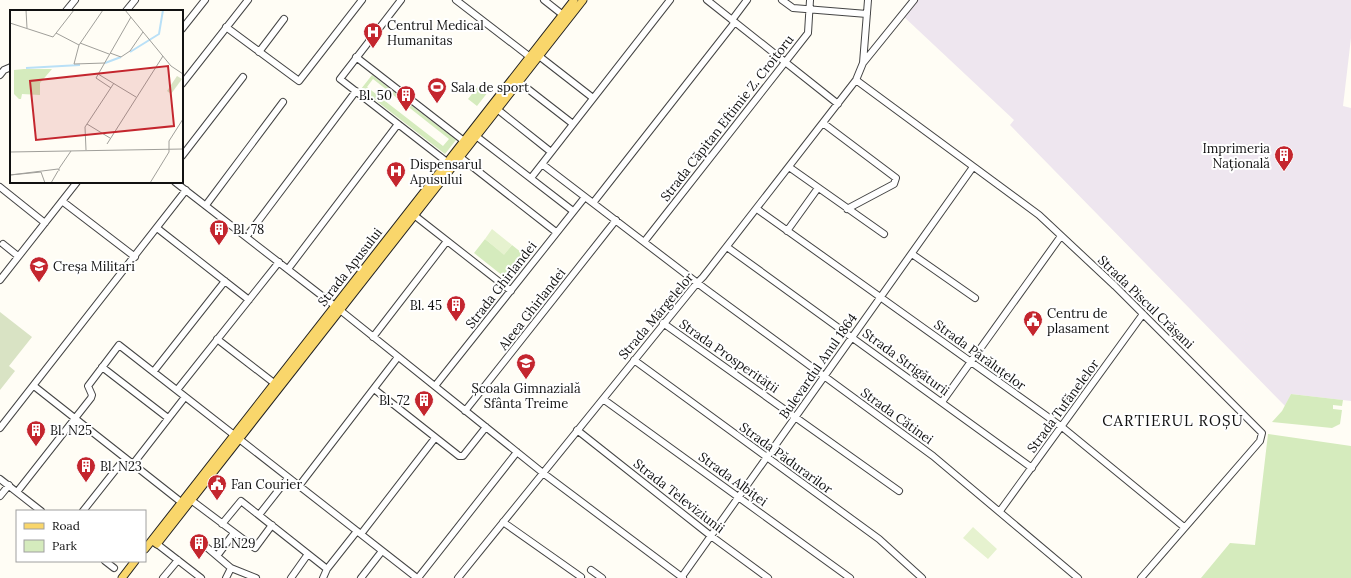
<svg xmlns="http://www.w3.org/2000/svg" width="1351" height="578" viewBox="0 0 1351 578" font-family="Lora,serif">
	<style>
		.industrial { fill: #eee6ef }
		.green { fill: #d5ebbd; fill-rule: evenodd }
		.cemetery { fill: #d9e3c4 }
		.pitch { fill: #e6f2cf }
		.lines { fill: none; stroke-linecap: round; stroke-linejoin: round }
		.minor-casing { stroke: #444; stroke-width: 8 }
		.major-casing { stroke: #222; stroke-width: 9 }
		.minor { stroke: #fff; stroke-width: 6 }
		.major { stroke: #f9d66b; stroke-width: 7 }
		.labels { text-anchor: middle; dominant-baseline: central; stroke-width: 4; stroke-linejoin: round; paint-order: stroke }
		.poi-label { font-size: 13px; fill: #111; stroke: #fff; text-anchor: start }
		.street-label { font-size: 13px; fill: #111; stroke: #fff }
		.quarter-label { font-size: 15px; letter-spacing: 1px; fill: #111; stroke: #fff }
		.inset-river { fill: none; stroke: #b9e0f7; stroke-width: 2 }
		.inset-road { fill: none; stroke: #a09f9a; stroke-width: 1 }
		.view { fill: #c4262e; fill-opacity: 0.15; stroke: #c4262e; stroke-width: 2 }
		.inset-edge { fill: none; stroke: #111; stroke-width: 2 }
	</style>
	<rect width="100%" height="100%" fill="#fffdf5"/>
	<path class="industrial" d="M914,0h437v38l-8,68 8,2v293l-60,-7 -6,12 -275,-281 4,-5 -112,-105z"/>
	<path class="green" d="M372,75l84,65 -11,14 -84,-65zM373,79l76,60 -6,7 -76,-59z
		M479,85l9,7 -11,14 -9,-7z
		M485,239l19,15 8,-9 15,12 -15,19 -6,-4 -3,4 -29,-23z
		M1291,394l52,6 -1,6 -9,-1v4l9,1 -2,14 -8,4 -60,-6 10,-11z
		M1268,434l83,12v132h-150l29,-35 25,2z"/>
	<path class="cemetery" d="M0,312l32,25 -23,29 6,5 -15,19z"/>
	<path class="pitch" d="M492,229l20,16 -8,10 -19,-16z
		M973,527l24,22 -9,10 -25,-21z"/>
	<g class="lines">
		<defs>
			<path id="minor" d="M401,0l-61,79 107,83
				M456,0l74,57
				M544,0l19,15
				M707,0l131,104
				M782,0l11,8 74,6
				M66,11l9,-11
				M126,11l9,-11
				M732,20l15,-20
				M226,27l73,54 63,-81
				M182,29l23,-29
				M259,52l25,-33
				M539,56l54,42
				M356,57l108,84
				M863,63l51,-63
				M0,75l4,-5 7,-3
				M856,80l183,135 76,71 147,147 -2,8 -119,137
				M519,82l54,42
				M182,84l66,-84
				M497,109l54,43
				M823,123l73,55 -2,6 -47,25
				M476,136l97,75
				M182,156l61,-79
				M460,157l96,75
				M542,164l162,124 229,168 145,122
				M789,167l95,67
				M531,178l139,-178
				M175,182l160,124
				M0,187l45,36
				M62,201l73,56
				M593,203l142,-181
				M206,205l77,-103
				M757,209l305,218 122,100
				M414,215l97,76
				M157,228l92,72
				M787,231l31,-43
				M247,236l109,-145
				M644,242l164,-209 2,-33
				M3,244l15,12
				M727,247l305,221
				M912,254l63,44
				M288,269l110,-145
				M0,280l77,-98
				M340,310l203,163 140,105
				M663,323l236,168
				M373,337l74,-96
				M217,339l57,44
				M634,360l245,179 43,39
				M102,367l66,51
				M154,371l71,-90
				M34,386l147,116
				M435,386l150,-189
				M374,389l85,67h4l23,-29
				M177,390l102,-128
				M603,399l247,179
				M942,402l119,-166
				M465,411l151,-191
				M0,428l186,-238
				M577,430l134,106 57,42
				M133,464l52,-67
				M0,479l41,32
				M299,486l99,-129
				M17,492l74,-94 1,-3 -4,-9 31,-41 298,233
				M0,496l9,-11
				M191,500l64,48 17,-23
				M83,511l42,-53
				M1000,511l143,-197
				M259,515l29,-37
				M503,522l78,55
				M222,524l19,-23 86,68
				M361,534l74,-96
				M157,544l44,34
				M204,545l27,23 25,10
				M217,556l17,-23
				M105,561l9,7
				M591,570l11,8
				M163,578l15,-18
				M226,578l5,-10
				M291,578l17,-24
				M323,578l4,-9 30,-38
				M361,578l21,-27
				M418,578l99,-126
				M458,578l239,-295 6,-6 153,-197 7,-17 5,-63
				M681,578l292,-411"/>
			<path id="major" d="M152,540l5,4 426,-544
				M145,549l429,-549
				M122,578l13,-17"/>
		</defs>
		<use href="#minor" class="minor-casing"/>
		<use href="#major" class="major-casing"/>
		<use href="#minor" class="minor"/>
		<use href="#major" class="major"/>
	</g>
	<defs>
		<symbol id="hospital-pin" viewBox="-11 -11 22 30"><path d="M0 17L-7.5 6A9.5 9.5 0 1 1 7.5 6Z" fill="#c4262e" stroke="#fff"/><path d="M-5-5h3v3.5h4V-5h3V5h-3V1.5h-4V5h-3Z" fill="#fff"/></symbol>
		<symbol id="stadium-pin" viewBox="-11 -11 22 30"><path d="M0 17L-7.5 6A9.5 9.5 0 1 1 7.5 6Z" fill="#c4262e" stroke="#fff"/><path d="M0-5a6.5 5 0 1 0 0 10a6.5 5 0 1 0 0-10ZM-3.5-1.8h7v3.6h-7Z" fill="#fff"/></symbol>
		<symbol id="building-pin" viewBox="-11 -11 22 30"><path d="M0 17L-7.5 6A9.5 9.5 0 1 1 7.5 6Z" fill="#c4262e" stroke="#fff"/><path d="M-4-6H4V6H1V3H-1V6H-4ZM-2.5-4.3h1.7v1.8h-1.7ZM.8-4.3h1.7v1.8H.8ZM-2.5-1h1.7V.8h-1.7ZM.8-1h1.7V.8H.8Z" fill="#fff"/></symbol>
		<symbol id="school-pin" viewBox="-11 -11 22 30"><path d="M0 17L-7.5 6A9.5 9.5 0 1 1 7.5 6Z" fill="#c4262e" stroke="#fff"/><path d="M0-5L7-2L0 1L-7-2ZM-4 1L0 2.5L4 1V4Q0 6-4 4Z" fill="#fff"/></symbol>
		<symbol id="civic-pin" viewBox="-11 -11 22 30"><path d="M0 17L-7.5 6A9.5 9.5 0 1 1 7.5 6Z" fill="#c4262e" stroke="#fff"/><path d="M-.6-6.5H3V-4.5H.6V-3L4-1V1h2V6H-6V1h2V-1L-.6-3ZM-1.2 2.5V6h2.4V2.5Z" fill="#fff"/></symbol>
	</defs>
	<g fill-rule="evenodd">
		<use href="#hospital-pin" x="362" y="21" width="22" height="30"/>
		<use href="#stadium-pin" x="426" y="76" width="22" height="30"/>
		<use href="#building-pin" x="395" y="84" width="22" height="30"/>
		<use href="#building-pin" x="1273" y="144" width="22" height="30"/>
		<use href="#hospital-pin" x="385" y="160" width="22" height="30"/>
		<use href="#building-pin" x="208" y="218" width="22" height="30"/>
		<use href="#school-pin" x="28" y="255" width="22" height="30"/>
		<use href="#building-pin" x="445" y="294" width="22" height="30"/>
		<use href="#civic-pin" x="1022" y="309" width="22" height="30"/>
		<use href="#school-pin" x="515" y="352" width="22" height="30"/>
		<use href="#building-pin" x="413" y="389" width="22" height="30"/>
		<use href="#building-pin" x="25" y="419" width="22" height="30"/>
		<use href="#building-pin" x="75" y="455" width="22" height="30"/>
		<use href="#civic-pin" x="206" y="473" width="22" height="30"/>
		<use href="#building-pin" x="188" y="532" width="22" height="30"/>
	</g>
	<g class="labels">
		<g class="poi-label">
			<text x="387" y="25">Centrul Medical<tspan x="387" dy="15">Humanitas</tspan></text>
			<text x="451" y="87">Sala de sport</text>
			<text x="392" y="95" text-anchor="end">Bl. 50</text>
			<text x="1270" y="148" text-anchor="end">Imprimeria<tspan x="1270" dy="15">Națională</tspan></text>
			<text x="410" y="164">Dispensarul<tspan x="410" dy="15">Apusului</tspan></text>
			<text x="233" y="229">Bl. 78</text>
			<text x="53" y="266">Creșa Militari</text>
			<text x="442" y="305" text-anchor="end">Bl. 45</text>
			<text x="1047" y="313">Centru de<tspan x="1047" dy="15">plasament</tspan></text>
			<text x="526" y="388" text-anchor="middle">Școala Gimnazială<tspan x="526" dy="15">Sfânta Treime</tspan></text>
			<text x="410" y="400" text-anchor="end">Bl. 72</text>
			<text x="50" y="430">Bl. N25</text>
			<text x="100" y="466">Bl. N23</text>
			<text x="231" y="484">Fan Courier</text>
			<text x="213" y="543">Bl. N29</text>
		</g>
		<g class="street-label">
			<text transform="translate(727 118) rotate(-52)">Strada Căpitan Eftimie Z. Croitoru</text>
			<text transform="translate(350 267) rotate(-52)">Strada Apusului</text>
			<text transform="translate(501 285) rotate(-52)">Strada Ghirlandei</text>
			<text transform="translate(1146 302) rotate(44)">Strada Piscul Crășani</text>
			<text transform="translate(532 309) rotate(-52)">Aleea Ghirlandei</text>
			<text transform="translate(656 316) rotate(-50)">Strada Mărgelelor</text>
			<text transform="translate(980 355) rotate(36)">Strada Părăluțelor</text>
			<text transform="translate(729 356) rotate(35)">Strada Prosperității</text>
			<text transform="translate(906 362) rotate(36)">Strada Strigăturii</text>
			<text transform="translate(818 366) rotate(-55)">Bulevardul Anul 1864</text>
			<text transform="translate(1063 406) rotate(-54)">Strada Tufănelelor</text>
			<text transform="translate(897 416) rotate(36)">Strada Cătinei</text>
			<text transform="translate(786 458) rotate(36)">Strada Pădurarilor</text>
			<text transform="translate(733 479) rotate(36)">Strada Albiței</text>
			<text transform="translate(679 496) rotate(38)">Strada Televiziunii</text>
		</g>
		<g class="quarter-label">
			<text x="1173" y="420">CARTIERUL ROȘU</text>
		</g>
	</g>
	<g transform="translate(10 10)">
		<rect width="173" height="173" fill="#fffdf5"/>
		<path d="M14,59h28l-12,14v12l-18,-1 -1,5h-2l-5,-5v-24z" fill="#d5ebbd"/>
		<path d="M167,66l5,3 -11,15 -4,-3z" fill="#d9e3c4"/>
		<path class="inset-river" d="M120,42l29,-18 4,-24M95,53l16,-6M16,58l54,-3"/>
		<path class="inset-road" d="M16,0l1,18M93,0l-24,35 -5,19 31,-1M115,0l46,56 12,8M0,13l43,14 21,-27M46,23l23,12M70,33l29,11M100,43l11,4 9,-6 13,-19M88,64l38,23M101,78l-15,-10 35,-61M77,114l23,14M97,134l56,-88M76,140l-1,-23 29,-44M0,142l173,-3M50,160h-2l13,-19M0,165l48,-6M0,165l31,-3 4,11M41,173l7,-12M140,173l19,-31v-11l14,-22"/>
		<path class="view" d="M158,56l6,60 -138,14 -6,-59z"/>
		<rect width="173" height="173" class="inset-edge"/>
	</g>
	<rect x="16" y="510" width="130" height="52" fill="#ffffff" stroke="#a0a0a0"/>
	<rect x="24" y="523" width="20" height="6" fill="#f9d66b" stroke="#a0a0a0"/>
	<text x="52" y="530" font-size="12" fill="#111111">Road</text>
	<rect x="24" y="540" width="20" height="12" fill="#d5ebbd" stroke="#a0a0a0"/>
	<text x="52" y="550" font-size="12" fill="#111111">Park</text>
</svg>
